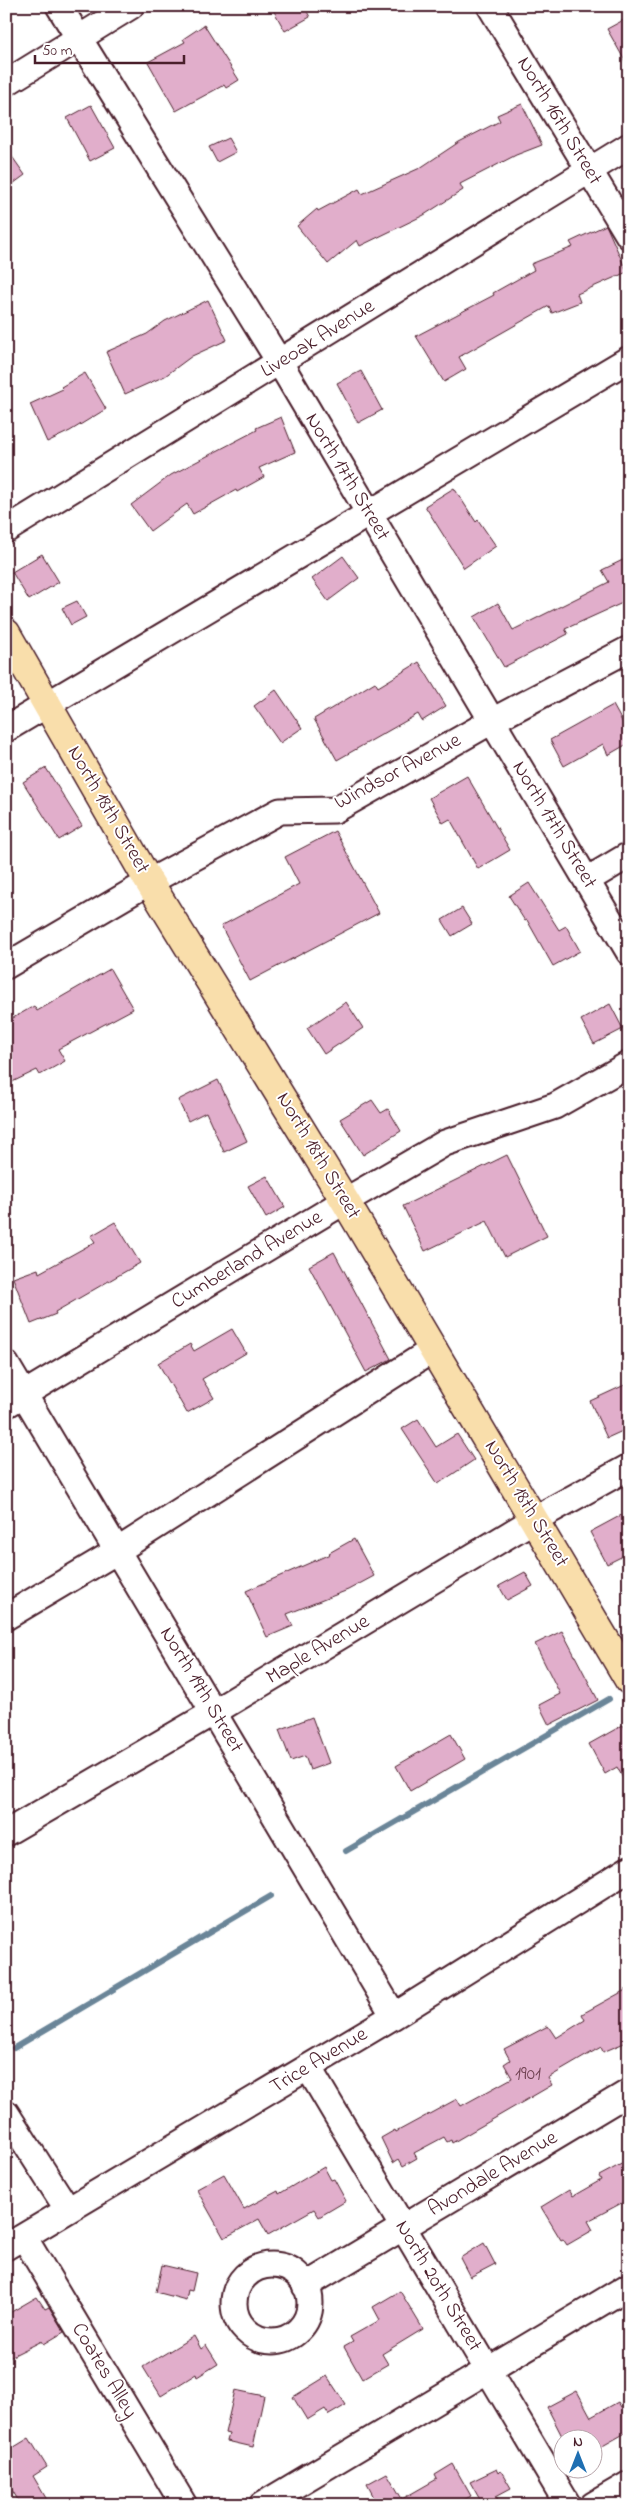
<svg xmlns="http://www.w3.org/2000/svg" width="635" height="2511" viewBox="0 0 635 2511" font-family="'Indie Flower',sans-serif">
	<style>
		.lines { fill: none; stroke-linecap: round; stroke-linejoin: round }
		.stream { stroke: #6a8598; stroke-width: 6 }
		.building { fill: #e1aecb; stroke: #4a1f2b }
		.minor-casing { stroke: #4a1f2b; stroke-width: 29 }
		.major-casing { stroke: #4a1f2b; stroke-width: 31 }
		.minor { stroke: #fff; stroke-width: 25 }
		.major { stroke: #f9deab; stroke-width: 28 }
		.labels { text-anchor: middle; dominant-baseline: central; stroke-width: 4; stroke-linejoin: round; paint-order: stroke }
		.number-label { font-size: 19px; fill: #704353 }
		.street-label { font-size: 21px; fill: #4a1f2b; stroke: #fff }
	</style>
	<rect width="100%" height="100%" fill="#fff"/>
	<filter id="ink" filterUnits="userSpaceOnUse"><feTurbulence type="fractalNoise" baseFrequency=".02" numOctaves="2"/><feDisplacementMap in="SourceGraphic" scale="10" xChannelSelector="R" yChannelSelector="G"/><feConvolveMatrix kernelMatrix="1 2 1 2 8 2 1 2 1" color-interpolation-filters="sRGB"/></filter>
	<g filter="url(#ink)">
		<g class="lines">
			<path class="stream" d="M346,1851l263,-152
				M14,2048l257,-152"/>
		</g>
		<path class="building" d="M271,6h33l6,11 -25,14z
			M629,17v51l-22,-39z
			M204,25l35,55 -13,8 -2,-3 -48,26 -28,-49 37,-20 -2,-3z
			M522,104l20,41 -26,10 -56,29 3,6 -39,25 -64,31 -3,-6 -29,24 -31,-38 20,-17 1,2 41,-22 3,5 58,-26 39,-26 41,-21 -3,-6z
			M91,105l24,43 -25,13 -23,-43z
			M228,138l8,14 -19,10 -8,-15z
			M6,148l19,27 -19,14z
			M606,225l21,47 -50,22 3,8 -28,11 -3,-7 -90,51 7,12 -22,13 -28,-46 78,-41 -1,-2 41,-23 -3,-6 42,-17 -3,-5z
			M208,300l19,40 -35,16 -27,20 -40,18 -19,-42 41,-18 18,-13z
			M361,371l21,39 -24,13 -21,-40z
			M85,373l21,36 -36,22 -23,11 -17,-38 33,-15 -2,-2z
			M281,417l14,35 -36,16 5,9 -27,15 -1,-2 -43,24 -6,-10 -37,27 -19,-26 40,-30 86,-45 -1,-2z
			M454,488l22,34 2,-2 18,26 -32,22 -39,-62z
			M42,554l17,28 -30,18 -17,-28z
			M343,556l16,22 -31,23 -16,-22z
			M629,557v43l-64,29 3,5 -64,33 -30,-50 24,-14 15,27 96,-48 -7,-12z
			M77,601l9,16 -15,8 -9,-17z
			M419,662l27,44 -24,15 -4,-7 -81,46 -23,-41 61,-37 3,5z
			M276,690l26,38 -22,15 -26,-37z
			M613,705l16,29v9l-21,12 -5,-11 -39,22 -14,-26z
			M46,768l36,58 -23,14 -36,-58z
			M467,776l43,74 -32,19 -28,-50 -7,4 -14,-25z
			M335,831l44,82 -129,68 -29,-55 78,-42 -14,-27z
			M529,883l30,47 7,-4 14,25 -27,15 -26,-46 -2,1 -16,-25z
			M462,908l10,16 -20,12 -10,-16z
			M110,969l23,40 -75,40 7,12 -25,14 -3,-5 -31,15v-63l28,-16 3,5z
			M346,1002l17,26 -39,26 -17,-26z
			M610,1004l13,25 -29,15 -13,-24z
			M218,1080l29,61 -23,11 -18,-40 -18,9 -10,-21z
			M372,1100l9,13 7,-4 13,22 -38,24 -23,-36z
			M507,1155l40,81 -42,21 -18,-36 -62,30 -22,-45z
			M267,1176l18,31 -19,11 -18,-32z
			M115,1222l25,41 -85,49 1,2 -25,10 -18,-46 25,-9 1,4 56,-31 -4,-6z
			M334,1252l57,107 -25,13 -57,-106z
			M232,1329l14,24 -44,26 12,19 -27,15 -29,-50 32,-19 4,7z
			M629,1383v45l-22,10 -17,-37z
			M418,1419l18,28 21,-13 17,26 -36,24 -36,-55z
			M629,1511v42l-22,11 -17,-32z
			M354,1539l20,37 -26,14 -61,24 6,12 -26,11 -21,-46 84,-37 -1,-1z
			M525,1572l8,14 -26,14 -8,-14z
			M562,1631l36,69 -49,25 -10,-20 21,-11 -25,-50z
			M312,1717l17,46 -19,7 -5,-14 -14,5 -12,-31z
			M623,1725l6,10v54l-12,-22 -12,7 -16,-30z
			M451,1734l14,25 -55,32 -14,-25z
			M629,1988v53l-26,11 -2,-5 -53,31 4,7 -100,58 -1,-3 -4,2 -3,-5 -30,16 3,5 -14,8 -4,-7 -6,4 -12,-25 14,-8 1,2 61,-33 4,7 51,-28 -8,-14 6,-4 -6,-11 44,-23 8,12 29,-18 -3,-6z
			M629,2160v39l-41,22 5,9 -26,15 -4,-6 -2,1 -20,-33 28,-17 4,6 28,-16 -2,-4z
			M324,2167l7,13 3,-1 12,22 -27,16 -5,-8 -46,26 -9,-16 -35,19 -26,-46 -1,-3 27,-15 20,35 34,-18 1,3z
			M484,2243l11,21 -25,13 -10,-19z
			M162,2265l34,8 -4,18 -4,-1 -2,10 -30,-8z
			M400,2291l23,38 -41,25 6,10 -26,15 -18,-32 9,-5 -3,-5 30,-17 -7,-13z
			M37,2297l8,12 4,-2 15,25 -20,12 -2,-3 -36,18v-44z
			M194,2336l7,13 5,-4 12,19 -21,13 -1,-3 -35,22 -18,-29z
			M327,2376l19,29 -17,10 -4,-6 -18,11 -14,-23z
			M235,2390l29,6 -11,51 -26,-6 2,-7 -4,-1z
			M577,2391l14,26 27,-15 3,5 8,-4v28l-37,21v-14h-29l-16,-31z
			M29,2438l18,29 -14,9 17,29h-29l-15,-25v-28z
			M453,2464l18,32 -16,9h-77l-11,-21 20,-11 15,26 35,-20 -2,-4z
			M497,2469l2,4 2,-2 10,17 -15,8 5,9h-18l-13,-23z"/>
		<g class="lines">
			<defs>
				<path id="minor" d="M59,6l221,357 349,589
					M490,6l139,230
					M6,83l125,-77
					M6,530l623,-384
					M6,729l623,-370
					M587,880l42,-25
					M6,966l143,-84 131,-71 55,-1 157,-89 137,-72
					M6,1364l388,652
					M6,1405l339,-204 100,-58 110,-37 74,-42
					M6,1617l111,-66 317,-202
					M6,1833l208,-121 321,-193 94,-52
					M308,2067l260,438
					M6,2113l62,97
					M24,2237l160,268
					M6,2247l388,-231 235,-147
					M234 2303a38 38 0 1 1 76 0a38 38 0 1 1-76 0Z
					M305,2286l324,-194
					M262,2505l367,-219
					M593,2505l36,-21"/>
				<path id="major" d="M6,633l143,249 196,319 284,479"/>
			</defs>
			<use href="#minor" class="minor-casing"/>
			<use href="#major" class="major-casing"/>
			<use href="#minor" class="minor"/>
			<use href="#major" class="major"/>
		</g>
	</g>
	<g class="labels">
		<g class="number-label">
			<text x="528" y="2074">1901</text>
		</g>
		<g class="street-label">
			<text transform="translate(559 121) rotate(59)">North 16th Street</text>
			<text transform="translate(318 339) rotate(-32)">Liveoak Avenue</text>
			<text transform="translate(347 477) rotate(59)">North 17th Street</text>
			<text transform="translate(398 772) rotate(-28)">Windsor Avenue</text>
			<text transform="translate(108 810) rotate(60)">North 18th Street</text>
			<text transform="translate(554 825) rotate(59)">North 17th Street</text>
			<text transform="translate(318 1156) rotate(59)">North 18th Street</text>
			<text transform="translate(247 1260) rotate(-31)">Cumberland Avenue</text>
			<text transform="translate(526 1504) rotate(59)">North 18th Street</text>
			<text transform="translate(318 1650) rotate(-31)">Maple Avenue</text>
			<text transform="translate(201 1690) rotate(59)">North 19th Street</text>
			<text transform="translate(319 2061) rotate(-31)">Trice Avenue</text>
			<text transform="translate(493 2174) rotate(-31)">Avondale Avenue</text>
			<text transform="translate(438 2286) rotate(59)">North 20th Street</text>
			<text transform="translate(104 2371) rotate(59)">Coates Alley</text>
		</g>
	</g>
	<rect width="635" height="2511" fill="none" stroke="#fff" stroke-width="25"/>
	<rect x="12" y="12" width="610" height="2486" fill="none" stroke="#4a1f2b" stroke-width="2" filter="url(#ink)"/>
	<g transform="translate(578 2454)"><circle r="24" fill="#ffffff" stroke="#b7a5aa"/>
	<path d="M0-4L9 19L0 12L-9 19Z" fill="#1f6fb2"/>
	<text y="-8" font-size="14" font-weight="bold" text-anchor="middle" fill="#4a1f2b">N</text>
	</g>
	<path d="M35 55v8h149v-8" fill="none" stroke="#4a1f2b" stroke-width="2.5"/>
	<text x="42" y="55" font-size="15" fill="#4a1f2b" stroke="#ffffff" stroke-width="4" paint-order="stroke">50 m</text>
</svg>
